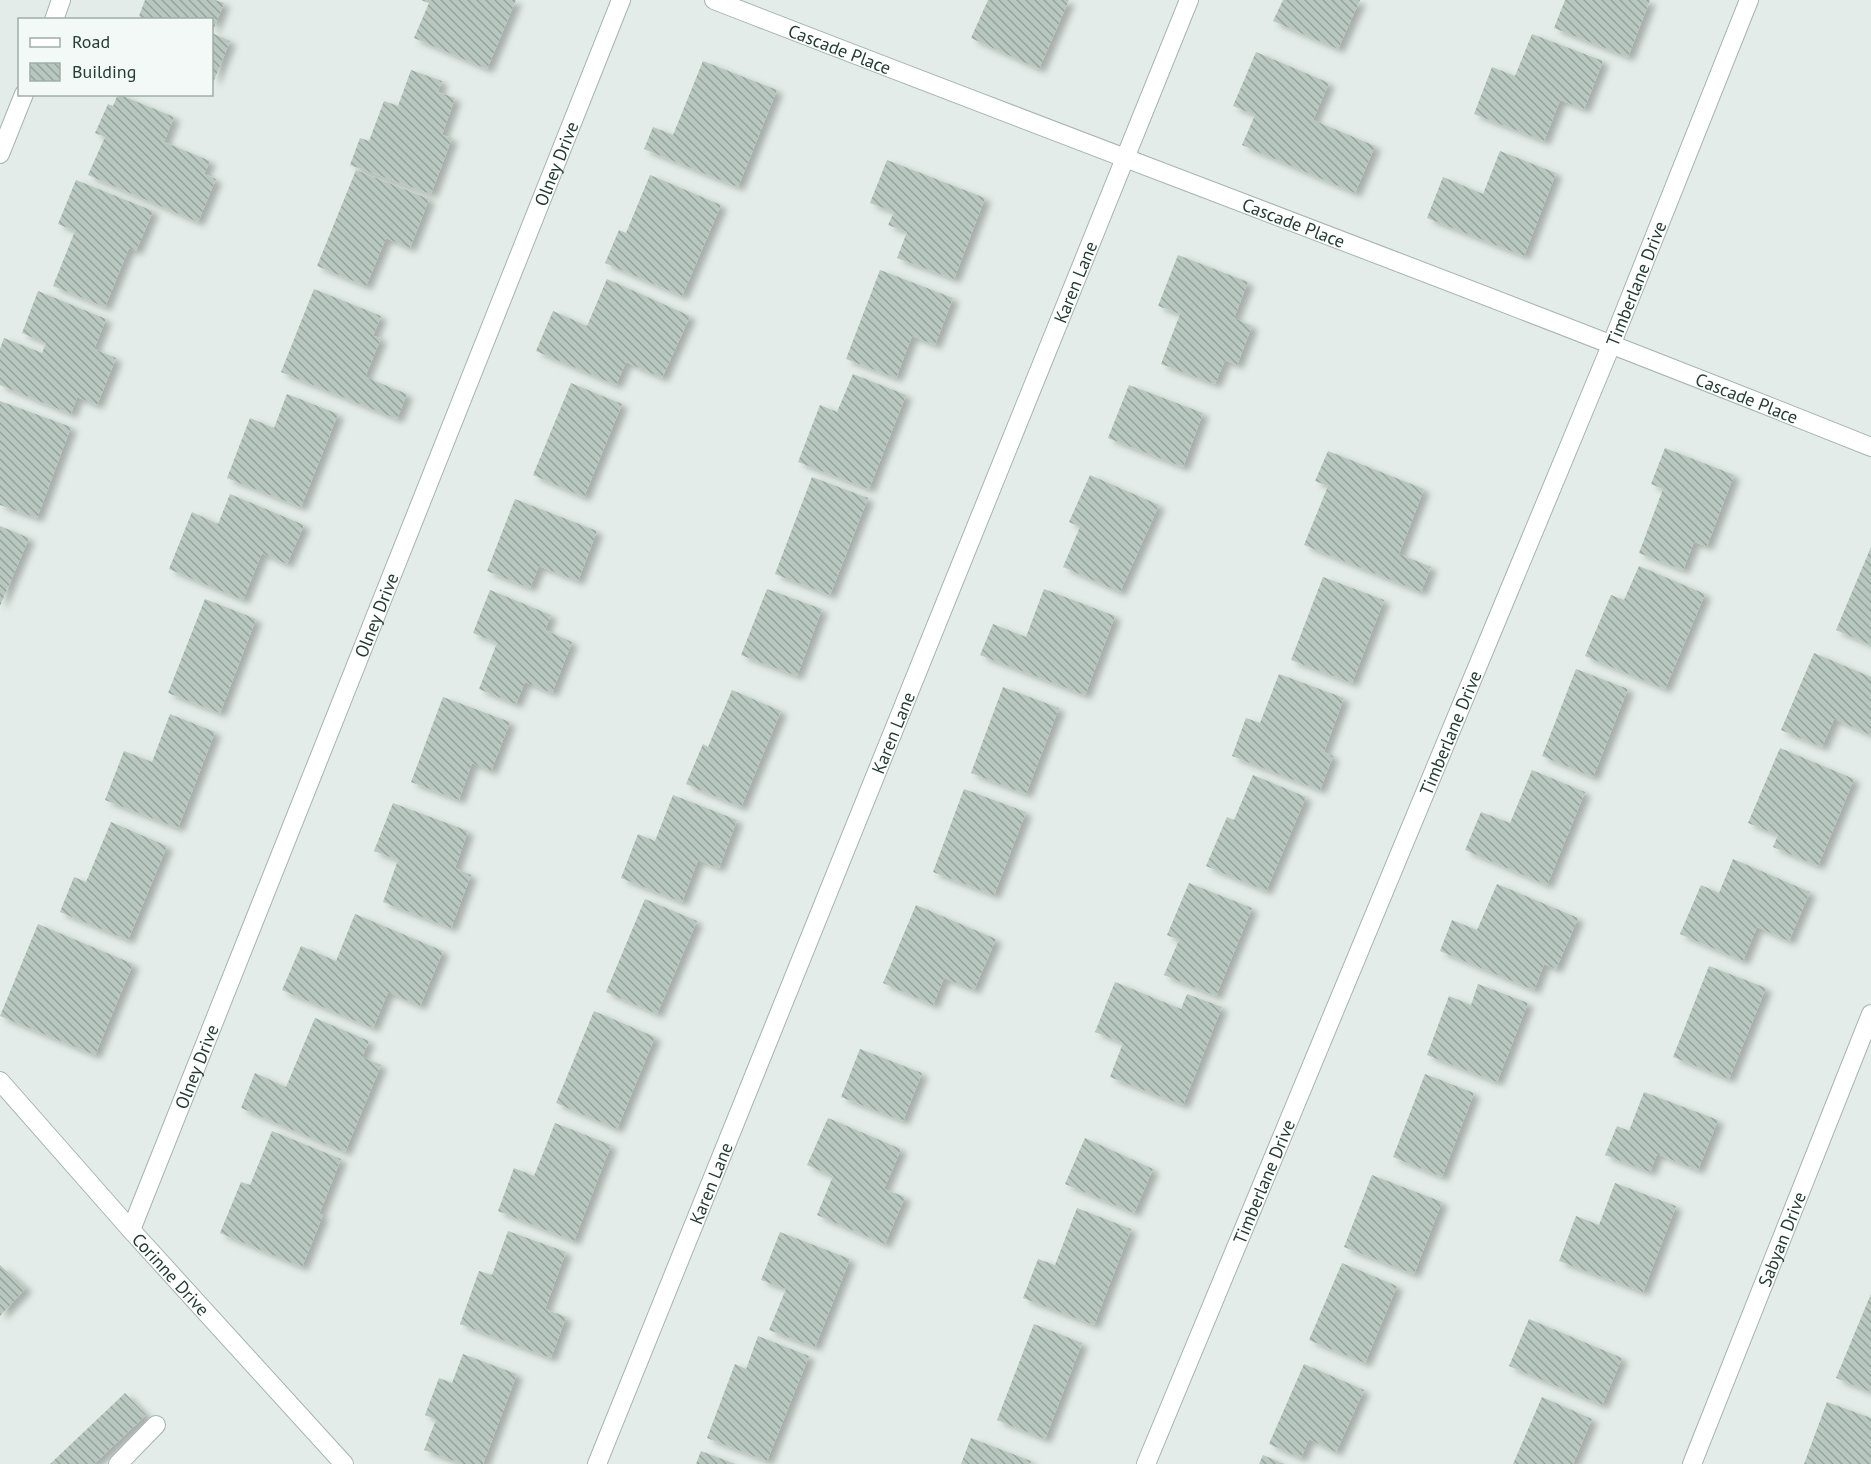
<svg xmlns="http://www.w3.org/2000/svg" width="1871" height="1464" viewBox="0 0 1871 1464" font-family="'PT Sans',sans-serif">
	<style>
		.building { fill: url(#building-back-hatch); filter: url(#shadow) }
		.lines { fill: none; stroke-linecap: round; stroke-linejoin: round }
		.minor-casing { stroke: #a6b4af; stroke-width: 20 }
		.minor { stroke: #fff; stroke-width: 18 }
		.labels { text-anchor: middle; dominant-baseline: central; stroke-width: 5; stroke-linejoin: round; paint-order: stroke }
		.street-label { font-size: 18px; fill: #243c35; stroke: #f3f9f6 }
	</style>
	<defs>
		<pattern id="building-back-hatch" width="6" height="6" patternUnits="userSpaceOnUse" patternTransform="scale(1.5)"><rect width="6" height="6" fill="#b9c7c1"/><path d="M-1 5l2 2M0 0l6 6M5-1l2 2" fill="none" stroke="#96a39e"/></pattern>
		<filter id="shadow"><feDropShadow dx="6" dy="4" stdDeviation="3" flood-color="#0004"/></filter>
	</defs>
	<rect width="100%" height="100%" fill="#e3ece8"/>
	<path class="building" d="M145,0h70l9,3 -12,30 18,8 -17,42 -1,-63h-65l-8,-4z
		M421,0h95l-29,69 -73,-31 15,-35z
		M988,0h81l-30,69 -68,-31z
		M1283,0h77l-22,49 -65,-28z
		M1565,0h85l-22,57 -74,-29z
		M1532,34l71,27 -19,48 -24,-9 -16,41 -70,-27 18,-47 23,9z
		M1256,52l73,31 -16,37 62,26 -20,47 -113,-48 13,-30 -22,-9z
		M703,61l74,29 -39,97 -94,-38 9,-22 20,8z
		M411,70l31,11 -4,11 17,6 -13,37 10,3 -21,56 -81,-29 10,-27 9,3 15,-40 14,5z
		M118,94l56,23 -10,25 46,19 -6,13 12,5 -18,43 -110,-47 17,-38 -10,-4 13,-29 5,2z
		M1500,151l56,22 -32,83 -97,-38 16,-41 40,17z
		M887,160l98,38 -31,81 -57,-21 10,-26 -19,-7 6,-13 -24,-9z
		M356,170l73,29 -19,49 -24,-10 -20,48 -49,-20z
		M650,175l71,30 -39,91 -77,-33 14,-33 7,3z
		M76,180l77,31 -17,40 -7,-3 -24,59 -52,-21 22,-55 -17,-7z
		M1178,255l70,27 -14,36 18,8 -15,39 -12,-5 -10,24 -54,-20 19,-50 -22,-8z
		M880,270l73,28 -18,47 -23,-9 -16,42 -50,-19z
		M607,279l83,37 -28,62 -36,-16 -10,23 -80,-34 17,-40 34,15z
		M314,289l67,27 -8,20 8,2 -16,39 42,17 -10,25 -116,-47z
		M38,291l68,28 -12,30 22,9 -19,47 -20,-8 -6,17 -71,-29v-36l4,-11 38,15 4,-10 -24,-10z
		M853,374l53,21 -37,94 -71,-27 22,-57 17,7z
		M571,383l51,21 -38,93 -51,-22z
		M1129,385l74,28 -20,54 -75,-29z
		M287,394l51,20 -37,93 -74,-29 23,-60 24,10z
		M0,401l71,26 -34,91 -37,-13z
		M1665,448l69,27 -27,71 -13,-4 -11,28 -44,-17 24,-64 -12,-5z
		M1328,451l96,38 -25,65 32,13 -10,25 -117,-47 24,-59 -13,-5z
		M1090,475l69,30 -39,87 -57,-25 17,-40 -11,-5z
		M812,477l56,21 -38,97 -55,-21z
		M230,494l74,31 -17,39 -25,-11 -19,47 -74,-31 23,-57 26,12z
		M515,499l82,32 -19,50 -39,-15 -9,22 -43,-17z
		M0,526l29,12 -29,68z
		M1871,547v98l-35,-15z
		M1639,566l66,28 -40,95 -80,-33 26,-61 13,5z
		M1323,577l61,23 -32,83 -61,-23z
		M767,589l55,20 -25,67 -56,-21z
		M1044,589l71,27 -30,79 -105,-40 13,-31 33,13z
		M490,590l61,25 -6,15 27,12 -20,51 -27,-11 -9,22 -37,-15 18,-46 -24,-10z
		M205,599l51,20 -36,94 -52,-20z
		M1814,653l57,24v58l-37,-16 -12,28 -41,-17z
		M1576,669l52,20 -35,88 -51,-21z
		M1279,674l65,24 -20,54 9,4 -13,34 -88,-34 14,-38 14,5z
		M1003,687l56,21 -33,86 -55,-21z
		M732,690l49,21 -40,96 -55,-23 17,-40 5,3z
		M443,697l67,25 -19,49 -19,-8 -13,37 -48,-18z
		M170,714l45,18 -37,96 -73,-28 19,-49 28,11z
		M1780,748l74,31 -36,87 -45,-19 5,-12 -30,-12z
		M1532,770l53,22 -38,93 -82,-35 16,-38 29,11z
		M1253,775l53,22 -40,94 -60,-25 21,-49 7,3z
		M964,789l62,23 -32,83 -61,-23z
		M673,795l64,25 -18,48 -21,-8 -16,42 -61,-24 17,-44 17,7z
		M393,803l75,28 -13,37 16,7 -20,53 -68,-26 15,-42 -24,-9z
		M111,822l56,24 -39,94 -68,-28 14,-35 12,5z
		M1733,859l77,33 -21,49 -32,-14 -14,34 -63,-27 21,-49 18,8z
		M1189,883l63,25 -36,88 -52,-21 15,-35 -12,-5z
		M1497,884l81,34 -22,51 -12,-5 -10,26 -94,-39 12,-31 25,10z
		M645,899l52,22 -40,93 -51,-22z
		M916,905l80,34 -22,51 -30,-12 -11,27 -50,-22z
		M355,914l88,37 -23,55 -32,-14 -15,36 -91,-38 19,-44 35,15z
		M38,924l95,40 -38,91 -95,-39z
		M1709,966l57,22 -37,91 -56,-22z
		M1115,982l66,27 6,-15 35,13 -39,98 -73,-28 13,-34 -28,-11z
		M1478,984l50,19 -31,79 -70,-27 22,-59 22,9z
		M594,1011l61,26 -38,92 -61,-26z
		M315,1018l54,23 -7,16 19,8 -36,87 -104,-44 14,-35 31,14z
		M860,1049l62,24 -19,48 -62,-24z
		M1425,1074l49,19 -32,84 -49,-20z
		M1644,1092l74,28 -20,50 -41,-16 -7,18 -45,-17 12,-29 12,5z
		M828,1118l73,31 -17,40 21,8 -20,47 -68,-29 16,-39 -26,-11z
		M555,1123l56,22 -37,96 -76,-30 16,-43 20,8z
		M272,1131l69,28 -22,55 4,1 -21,52 -82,-34 21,-51 9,3z
		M1085,1138l68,31 -19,44 -69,-29z
		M1372,1175l70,27 -28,72 -70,-27z
		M1615,1183l61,23 -33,86 -84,-31 17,-45 23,9z
		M1077,1208l54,21 -37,96 -71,-27 15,-39 17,6z
		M508,1231l58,21 -21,57 21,8 -15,41 -91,-34 19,-53 13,4z
		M780,1232l70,27 -35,88 -46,-17 17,-41 -25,-9z
		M1342,1263l55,23 -32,77 -56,-23z
		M0,1265l26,23 -26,28z
		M1871,1294v98l-35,-14z
		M1529,1319l93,39 -20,47 -93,-39z
		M1034,1324l48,19 -37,96 -48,-19z
		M758,1336l51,20 -42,105 -60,-23 28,-74 11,5z
		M463,1354l54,20 -34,90h-20l-39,-14 12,-30 -11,-5 14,-37 13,5z
		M1304,1364l60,26 -28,62 -27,-13 -8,19 -32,-14z
		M125,1393l21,22 -52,49h-44z
		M1542,1397l50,22 -19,45h-60z
		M1827,1402l44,16v46h-67z
		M971,1438l60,23 -1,3h-69z
		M701,1451l34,13h-39z
		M1263,1455l21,9h-25z"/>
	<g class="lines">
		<defs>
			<g id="minor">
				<path id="s1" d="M714,0c385,150 773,293 1157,447"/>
				<path d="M54,20l7,-20"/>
				<path d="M0,154l24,-60"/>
				<path id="s2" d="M0,1081l131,149 213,234"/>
				<path id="s3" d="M131,1230l490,-1230"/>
				<path d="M118,1464l38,-39"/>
				<path id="s4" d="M597,1464l592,-1464"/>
				<path id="s5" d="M1146,1464l466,-1121 137,-343"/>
				<path id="s6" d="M1692,1464l179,-450"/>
			</g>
		</defs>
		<use href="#minor" class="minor-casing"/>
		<use href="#minor" class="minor"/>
	</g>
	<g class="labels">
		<g class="street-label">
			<text stroke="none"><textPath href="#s1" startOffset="135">Cascade Place</textPath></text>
			<text stroke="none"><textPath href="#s3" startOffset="1148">Olney Drive</textPath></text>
			<text stroke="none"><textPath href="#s1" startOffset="621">Cascade Place</textPath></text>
			<text stroke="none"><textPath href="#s4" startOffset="1275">Karen Lane</textPath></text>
			<text stroke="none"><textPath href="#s5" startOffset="1278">Timberlane Drive</textPath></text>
			<text stroke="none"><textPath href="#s1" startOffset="1107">Cascade Place</textPath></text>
			<text stroke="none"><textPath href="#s3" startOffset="662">Olney Drive</textPath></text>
			<text stroke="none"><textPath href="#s4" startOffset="789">Karen Lane</textPath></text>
			<text stroke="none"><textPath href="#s5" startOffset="792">Timberlane Drive</textPath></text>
			<text stroke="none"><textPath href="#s3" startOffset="176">Olney Drive</textPath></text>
			<text stroke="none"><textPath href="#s5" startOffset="306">Timberlane Drive</textPath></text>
			<text stroke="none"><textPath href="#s4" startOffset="303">Karen Lane</textPath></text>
			<text stroke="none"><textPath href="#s6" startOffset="242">Sabyan Drive</textPath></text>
			<text stroke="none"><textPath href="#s2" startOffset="258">Corinne Drive</textPath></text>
		</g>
	</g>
	<rect x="18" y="18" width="195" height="78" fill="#f3f9f6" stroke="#a0ada9" stroke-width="1.5"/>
	<rect x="30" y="38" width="30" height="9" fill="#ffffff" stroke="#a0ada9" stroke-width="1.5"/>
	<text x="72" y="48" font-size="18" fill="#243c35">Road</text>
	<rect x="30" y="63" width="30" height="18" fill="url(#building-back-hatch)" stroke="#a0ada9" stroke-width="1.5"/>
	<text x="72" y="78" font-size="18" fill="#243c35">Building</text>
</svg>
